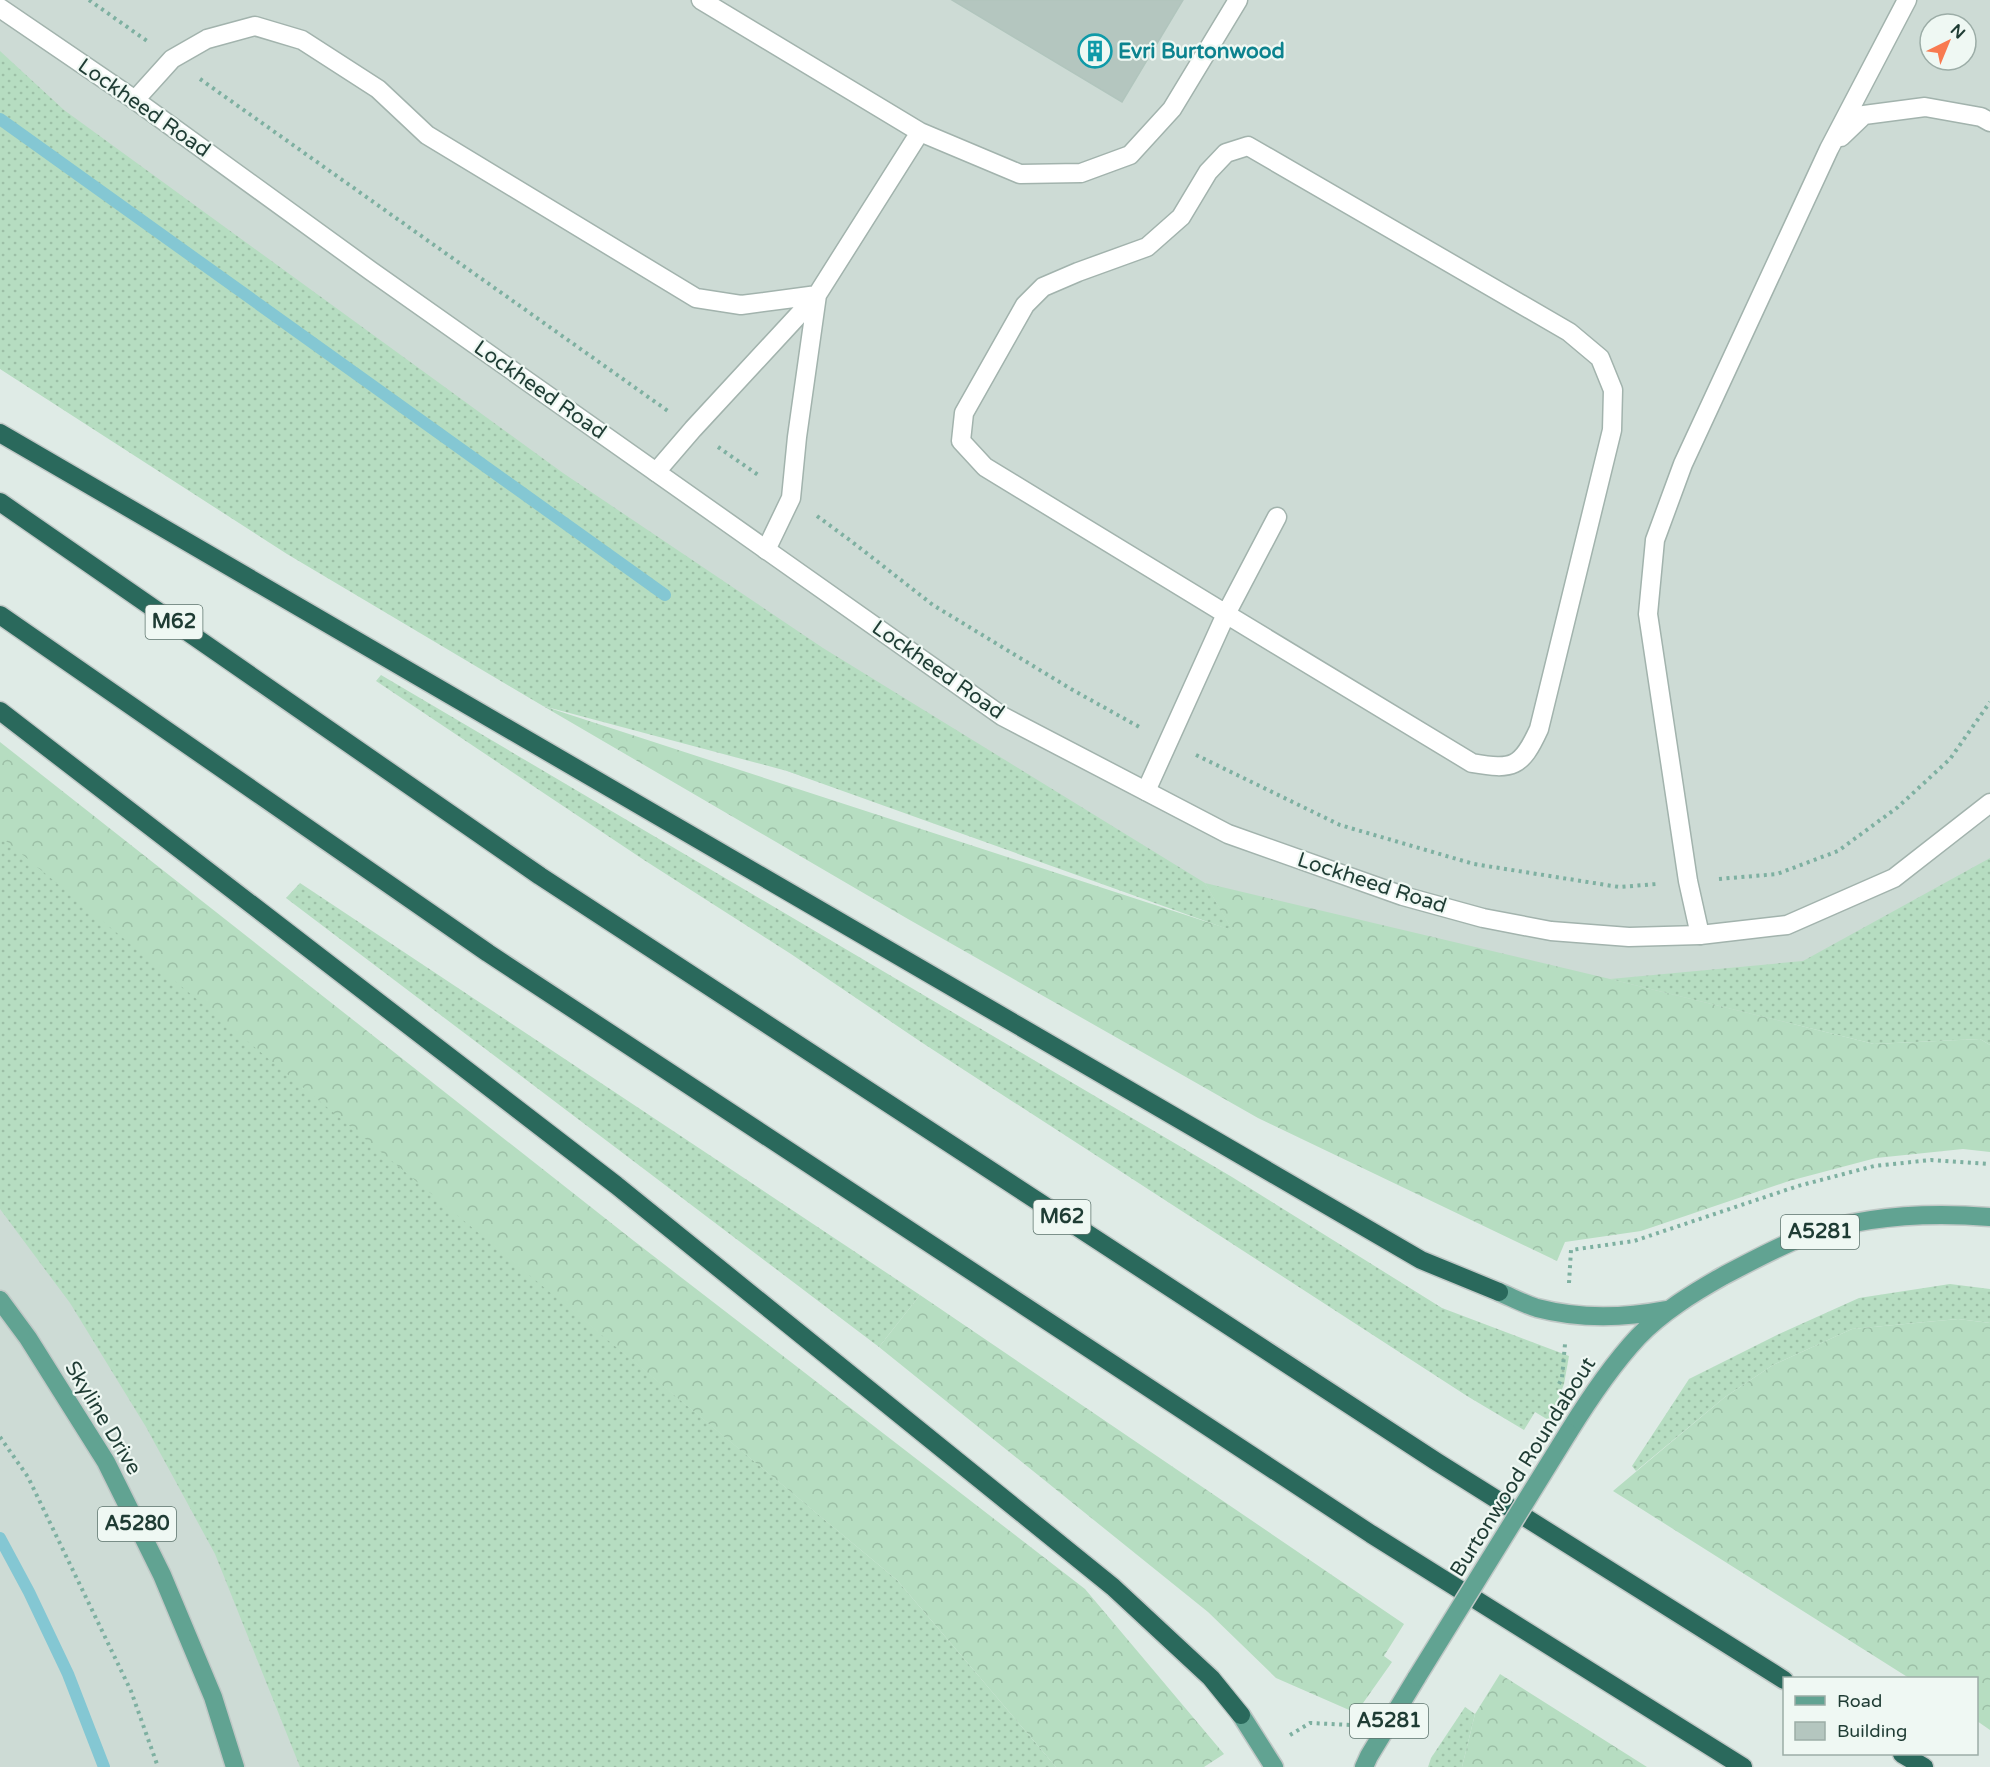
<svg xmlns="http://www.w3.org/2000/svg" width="1990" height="1767" viewBox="0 0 1990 1767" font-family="'Varela Round',sans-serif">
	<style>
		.built { fill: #cddbd5; fill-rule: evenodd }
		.grass { fill: url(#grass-dots) }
		.forest { fill: url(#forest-crowns) }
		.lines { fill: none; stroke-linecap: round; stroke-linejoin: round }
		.stream { stroke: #84c7d3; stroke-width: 12 }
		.building { fill: #b4c6bf; stroke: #b1c5bd; stroke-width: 1.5 }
		.lane-casing { stroke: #a2b3ad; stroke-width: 21 }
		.street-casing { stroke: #a2b3ad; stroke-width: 21 }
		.primary-casing { stroke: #c0c8c6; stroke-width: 21 }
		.highway-casing { stroke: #c0c8c6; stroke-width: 21 }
		.path { stroke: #7eb0a1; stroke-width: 4; stroke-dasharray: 3 4.5; stroke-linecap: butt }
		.lane { stroke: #fff; stroke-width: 18 }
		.street { stroke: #fff; stroke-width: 18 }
		.primary { stroke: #61a392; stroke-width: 18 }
		.highway { stroke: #2a695c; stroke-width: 18 }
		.primary-bridge-casing { stroke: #c0c8c6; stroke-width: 21; stroke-linecap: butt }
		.primary-bridge { stroke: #61a392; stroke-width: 18 }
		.labels { text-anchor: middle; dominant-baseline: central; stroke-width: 4.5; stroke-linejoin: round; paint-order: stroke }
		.shield { fill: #eff8f3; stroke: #5d746d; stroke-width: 1.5 }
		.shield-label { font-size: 20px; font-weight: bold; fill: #1f3c34 }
		.culture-label { font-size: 21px; font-weight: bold; fill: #0d838f; stroke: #eff8f3; text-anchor: start }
		.street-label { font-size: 21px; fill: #1f3c34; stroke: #eff8f3 }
	</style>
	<defs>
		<pattern id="grass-dots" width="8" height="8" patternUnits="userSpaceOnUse" patternTransform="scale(1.5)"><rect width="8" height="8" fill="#b6ddc1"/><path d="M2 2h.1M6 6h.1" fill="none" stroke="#9cbfa6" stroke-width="1.8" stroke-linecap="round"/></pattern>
		<pattern id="forest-crowns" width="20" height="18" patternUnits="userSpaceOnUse" patternTransform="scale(1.5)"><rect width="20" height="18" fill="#b6ddc1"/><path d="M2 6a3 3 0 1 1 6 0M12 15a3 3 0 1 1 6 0" fill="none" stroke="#9cbfa6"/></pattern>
	</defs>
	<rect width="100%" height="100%" fill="#dfebe6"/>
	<path class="built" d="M0,0h1990v975l-351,83 -852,-287 -787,-565zM1930,24h36v36h-36z
		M0,834l1056,933h-1056z"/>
	<path class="grass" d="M0,51l64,59 499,363 260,175 382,235 28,48 -446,-160 -244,-65 -256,-152 -287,-185z
		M381,675l851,502 210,131 127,48 -5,28 -14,37 -15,-9 -11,18 -57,-34 -546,-354 -130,-88 -147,-94 -268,-179z
		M0,834l897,746 159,187h-756l-85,-213 -69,-127 -76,-124 -70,-94z
		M1990,858v187l-10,-6 -106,5 -264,-65 193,-18z
		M300,883l620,412 -41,52 -593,-449z
		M1950,1284l40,5v34l-32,-4 -106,10 -79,36 -48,32 -89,74 -4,-5 57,-87 90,-45 80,-36z
		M1465,1707l10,7 -13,53h-34l3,-9z"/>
	<path class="forest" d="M543,706l689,224 -27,-47 405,96 264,65 106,-5 10,6v107l-27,-3 -87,9 -87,23 -148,50 -76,11 -8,19 -299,-143 -350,-199z
		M0,742l634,499 451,348 139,165 -20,13h-148l-159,-187 -897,-744z
		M920,1295l484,329 -20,32 8,6 -36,51 -80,-35 -68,-66 -329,-265z
		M1958,1319l32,4v407l-13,-9 -1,-43h-67l-296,-187 112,-94 48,-32 79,-36z
		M1500,1674l147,93h-185l13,-53z"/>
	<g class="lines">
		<path class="stream" d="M0,119l665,476
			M0,1538l29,54 39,82 36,93"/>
	</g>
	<path class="building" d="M952,0h231l-61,102z"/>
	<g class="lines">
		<defs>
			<path id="lane" d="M701,0l219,132 100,42 61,-1 49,-18 42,-46 66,-109
				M135,100l37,-41 35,-20 48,-13 47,14 76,49 49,46 269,163 45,7 76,-10
				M1841,137l23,-22 61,-8 56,10 9,5
				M656,472l37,-43 124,-134 103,-163
				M766,550l25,-52 6,-61 20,-142
				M1146,791l80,-177 -241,-147 -24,-26 3,-28 61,-108 18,-18 35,-15 69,-25 34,-30 27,-45 18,-19 22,-7 321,186 31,26 13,32 -1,40 -73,299c-18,39 -26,41 -67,34l-246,-149 51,-97
				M1700,935l-12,-54 -40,-267 7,-74 28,-76 146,-315 78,-149"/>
			<path id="street" d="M0,8l135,92 236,171 631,445 226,118 175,62 80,22 68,13 78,6 71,-2 87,-10 107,-47 96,-75"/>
			<path id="primary" d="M1499,1292c12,5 25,12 38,16 42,11 87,10 129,2
				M0,1300l28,38 78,124 56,113 51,122 22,70
				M1568,1433c21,-34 43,-67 70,-96 24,-25 55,-44 85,-61 27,-14 54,-29 82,-40 60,-21 122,-24 185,-19
				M1241,1715l33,52
				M1364,1767l5,-11 48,-79"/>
			<path id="highway" d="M0,433l1421,827 78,32
				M0,502l540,374 897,586 347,218
				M0,615l488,338 883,581 372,233
				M0,711l616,474 497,402 98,91 30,37
				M1902,1754l22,13"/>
		</defs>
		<use href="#lane" class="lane-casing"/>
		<use href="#street" class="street-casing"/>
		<use href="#primary" class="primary-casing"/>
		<use href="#highway" class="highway-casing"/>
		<path class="path" d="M89,0l58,41
			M200,79l468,332
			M718,447l43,30
			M817,516l34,25 82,64 138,84 70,39
			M1196,755l144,70 134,39 145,23 38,-3
			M1719,879l58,-5 61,-23 60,-44 52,-48 40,-57
			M1569,1283l2,-33 63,-9 164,-55 76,-20 57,-6 59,4
			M1559,1384l3,-6 3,-34
			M0,1437l28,40 103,214 27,76
			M1290,1735l20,-12 41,2"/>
		<use href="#lane" class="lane"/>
		<use href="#street" class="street"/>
		<use href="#primary" class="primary"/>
		<use href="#highway" class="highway"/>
		<defs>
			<path id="primary-bridge" d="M1417,1677l151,-244"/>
		</defs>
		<use href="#primary-bridge" class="primary-bridge-casing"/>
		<use href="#primary-bridge" class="primary-bridge"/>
	</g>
	<defs>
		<symbol id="building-ring" viewBox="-11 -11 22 22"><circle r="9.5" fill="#eff8f3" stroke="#0f9aa8" stroke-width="1.5"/><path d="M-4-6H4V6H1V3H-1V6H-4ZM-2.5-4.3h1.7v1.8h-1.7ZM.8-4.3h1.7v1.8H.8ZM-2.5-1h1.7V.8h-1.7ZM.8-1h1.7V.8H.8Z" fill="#0f9aa8"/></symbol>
	</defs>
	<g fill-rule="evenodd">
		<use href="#building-ring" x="1076" y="32" width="38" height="38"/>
	</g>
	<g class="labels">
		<g class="shield">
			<rect x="145.5" y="605" width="57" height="34" rx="4.5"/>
			<rect x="1033.5" y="1200" width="57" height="34" rx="4.5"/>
			<rect x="1781" y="1215" width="78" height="34" rx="4.5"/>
			<rect x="98" y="1507" width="78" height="34" rx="4.5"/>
			<rect x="1350" y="1704" width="78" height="34" rx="4.5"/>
		</g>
		<g class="shield-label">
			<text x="174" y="622">M62</text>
			<text x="1062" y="1217">M62</text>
			<text x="1820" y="1232">A5281</text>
			<text x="137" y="1524">A5280</text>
			<text x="1389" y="1721">A5281</text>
		</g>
		<g class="culture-label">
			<text x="1118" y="51">Evri Burtonwood</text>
		</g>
		<g class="street-label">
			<text transform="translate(144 108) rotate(35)">Lockheed Road</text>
			<text transform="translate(540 390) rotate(35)">Lockheed Road</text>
			<text transform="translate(938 670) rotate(35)">Lockheed Road</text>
			<text transform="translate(1372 883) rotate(18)">Lockheed Road</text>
			<text transform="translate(103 1418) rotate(59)">Skyline Drive</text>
			<text transform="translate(1523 1467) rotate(-58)">Burtonwood Roundabout</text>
		</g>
	</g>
	<rect x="1783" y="1677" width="195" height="78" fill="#eff8f3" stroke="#9cada7" stroke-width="1.5"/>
	<rect x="1795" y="1696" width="30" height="9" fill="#61a392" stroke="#9cada7" stroke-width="1.5"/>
	<text x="1837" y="1707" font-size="18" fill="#1f3c34">Road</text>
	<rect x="1795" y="1722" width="30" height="18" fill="#b4c6bf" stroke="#9cada7" stroke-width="1.5"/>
	<text x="1837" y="1737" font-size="18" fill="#1f3c34">Building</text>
	<g transform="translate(1948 42) rotate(43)"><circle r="28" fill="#eff8f3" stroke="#9cada7" stroke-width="1.5"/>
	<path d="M0-4.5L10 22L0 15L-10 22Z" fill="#f87a50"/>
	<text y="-9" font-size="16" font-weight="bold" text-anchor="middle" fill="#1f3c34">N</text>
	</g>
</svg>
